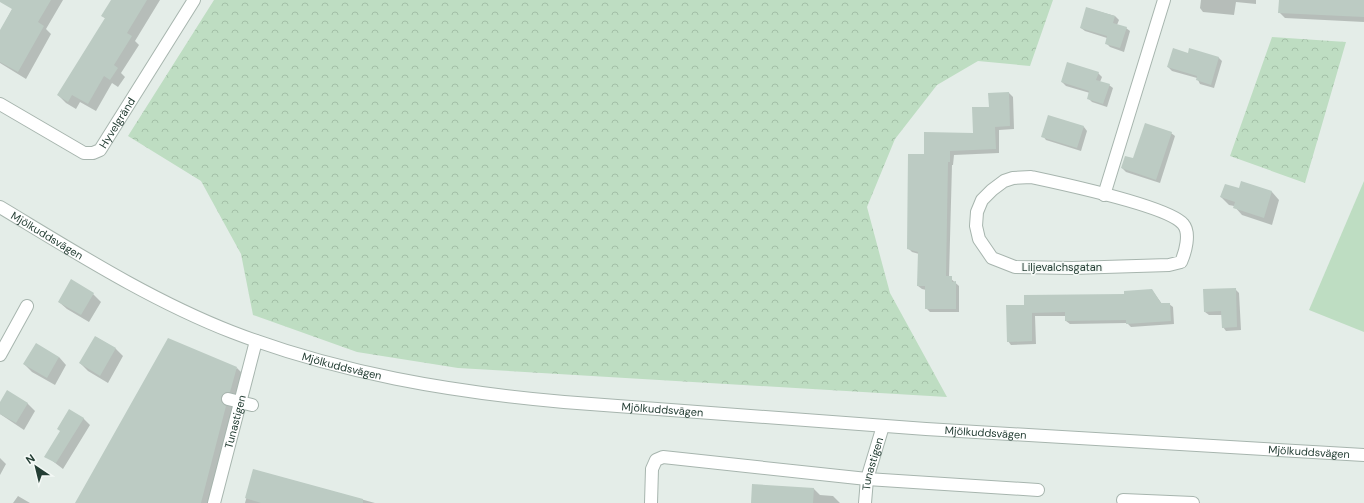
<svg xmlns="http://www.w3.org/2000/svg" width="1364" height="503" viewBox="0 0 1364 503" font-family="'DM Sans',sans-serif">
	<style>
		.grass { fill: #beddc2 }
		.forest { fill: url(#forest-crowns) }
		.shadow { fill: #0003 }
		.building { fill: #bccbc3 }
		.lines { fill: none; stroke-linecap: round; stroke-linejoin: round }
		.minor-casing { stroke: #a7b5ae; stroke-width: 14 }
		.minor { stroke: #fff; stroke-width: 12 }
		.labels { text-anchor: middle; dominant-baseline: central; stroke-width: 3; stroke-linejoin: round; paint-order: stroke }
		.street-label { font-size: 11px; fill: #243e34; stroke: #f4f9f6 }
	</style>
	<defs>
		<pattern id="forest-crowns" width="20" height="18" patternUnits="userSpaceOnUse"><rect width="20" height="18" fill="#beddc2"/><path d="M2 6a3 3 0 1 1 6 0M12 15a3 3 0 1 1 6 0" fill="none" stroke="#a3bfa7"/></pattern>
	</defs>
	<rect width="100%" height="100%" fill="#e4ede8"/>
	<path class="grass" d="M1364,181v151l-55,-22z"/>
	<path class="forest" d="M214,0h839l-23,66 -52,-5 -41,24 -42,54 -28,68 23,86 57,104 -489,-29 -101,-16 -104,-37 -12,-61 -40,-73 -73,-45z
		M1272,37l74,5 -41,141 -75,-27z"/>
	<path class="shadow" d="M17,0h46l-17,29 5,5 -25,45 -26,-16v-31z
		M113,0h47l-25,41 4,4 -18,28 4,4 -7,10 -6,-4 -16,28 -16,-9 -4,7 -10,-6 -8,-8 48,-76 -4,-3z
		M1201,0h55v4l-20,-2 -2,13 -31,-3 -3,-4z
		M1280,0h84v22l-79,-4 -6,-6z
		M1087,8l28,8 4,4 -2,5 9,3 4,3 -6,21 -14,-5 -4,-4 1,-5 -22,-7 -4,-3z
		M1188,54l31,4 3,3 -8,27 -14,-4 -3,-6 -25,-7 -4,-4z
		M1098,73l4,4 -2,5 9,3 4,3 -6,19 -15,-5 -4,-4 2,-5 -24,-7 -4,-4z
		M1009,93l4,4 1,32 -15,1v23l-45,2 -1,10h-1l-3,112 10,9v26h-29l-4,-4v-18l-4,-1 -4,-3 1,-32 -7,-2 -4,-4 17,-93 49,-21 16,-26z
		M1084,127l3,4 -6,20 -35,-11 -3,-4z
		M1171,133l4,3 -15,47 -34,-11 -4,-4z
		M1239,190l33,2 7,8 -7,25 -30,-10 -8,-9 -5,-1 -8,-8z
		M1235,289l4,4 2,37 -15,1 -3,-4 -1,-12h-13l-4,-3z
		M1152,290l10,14h7l4,3 1,17 -43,3 -4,-4 -57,1 -4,-3v-5h-31l1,28 -25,1 -3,-4 17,-35 100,-10z
		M93,294l8,8 -12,20 -22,-13 -8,-7z
		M96,337l20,12 7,7 -15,27 -20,-12 -8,-8z
		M59,357l7,8 -11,20 -23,-13 -8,-8z
		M237,368l14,14 -32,121h-143z
		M27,403l8,8 -11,19 -24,-16v-10z
		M83,418l7,7 -27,44 -17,-13z
		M0,458l6,6 -6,11z
		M254,470l121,33h-130z
		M753,485l61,4 6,6 13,1 7,7h-88z
		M18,496l12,7h-17z"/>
	<path class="building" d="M0,0h51l-13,22 6,4 -26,46 -18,-10v-32l12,-21 -12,-7z
		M111,0h36l-20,33 5,3 -18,29 4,3 -8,12 -6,-4 -16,28 -16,-9 -4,7 -11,-7 48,-77 -4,-2z
		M1279,0h85v17l-86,-4z
		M1086,7l29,9 -2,7 14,4 -7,21 -15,-4 2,-8 -27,-8z
		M1173,48l15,5 1,-5 30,9 -8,28 -15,-5 1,-4 -30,-9z
		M1067,62l32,10 -3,8 14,4 -7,20 -16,-5 2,-8 -28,-9z
		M1009,92l1,34 -15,1 1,22 -46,2v11h-2l-2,114h6v6l4,-1v28h-31v-23h-8l1,-34 -11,-3 1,-95h16v-22l49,1 -1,-26h17l-1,-14z
		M1048,115l36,11 -7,22 -36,-11z
		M1145,123l27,9 -16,48 -35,-12 4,-12 8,2z
		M1241,181l31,10 -8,27 -31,-10 2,-6 -15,-5 5,-13 14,4z
		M71,279l23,14 -13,22 -23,-13z
		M1236,288l1,39 -15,1 -1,-17 -17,1 -1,-23z
		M1152,289l9,14h9l1,18 -45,3v-4l-61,1v-9l-33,1v28l-25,1 -1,-37h18v-10l100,-1v-3z
		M95,336l21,12 -16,28 -21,-13z
		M168,338l69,29 -7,25h-4l-5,5v4l5,5 -25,97h-126z
		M36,343l23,14 -12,21 -24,-14z
		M7,390l21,13 -12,20 -16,-9v-12z
		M69,409l15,9 -28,45 -12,-6 16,-26 -3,-2z
		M253,469l110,30v4h-102l-16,-5z
		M752,484l62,4 -1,15h-62z"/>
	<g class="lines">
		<defs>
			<g id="minor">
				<path id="s1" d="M0,104l84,49h9l7,-3 94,-150"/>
				<path d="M1031,177c28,6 137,29 152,47 8,9 2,29 -2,38l-12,3 -97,3 -57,-1 -23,-9 -13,-19 -3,-13 1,-14 5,-12 10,-10 12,-9 9,-3z"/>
				<path d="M1104,195l60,-195"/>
				<path id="s2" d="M0,207c75,45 150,93 232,125 106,41 219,60 332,70l362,27 438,26"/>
				<path d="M0,355l27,-49"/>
				<path d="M228,399l24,6"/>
				<path d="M1123,500l70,3"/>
				<path id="s3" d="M214,503l42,-162"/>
				<path d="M651,503l1,-34 4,-9 7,-3 204,22 171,11"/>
				<path id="s4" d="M865,503l2,-24 16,-53"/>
			</g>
		</defs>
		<use href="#minor" class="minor-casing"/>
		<use href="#minor" class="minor"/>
	</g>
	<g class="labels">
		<g class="street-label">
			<text stroke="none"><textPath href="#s1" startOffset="146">Hyvelgränd</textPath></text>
			<text stroke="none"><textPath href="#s2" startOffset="55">Mjölkuddsvägen</textPath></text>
			<text x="1062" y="267">Liljevalchsgatan</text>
			<text stroke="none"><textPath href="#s2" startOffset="379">Mjölkuddsvägen</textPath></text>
			<text stroke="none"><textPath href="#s2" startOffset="703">Mjölkuddsvägen</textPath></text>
			<text stroke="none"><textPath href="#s3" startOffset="84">Tunastigen</textPath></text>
			<text stroke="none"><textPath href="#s2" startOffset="1027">Mjölkuddsvägen</textPath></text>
			<text stroke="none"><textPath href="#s2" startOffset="1351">Mjölkuddsvägen</textPath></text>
			<text stroke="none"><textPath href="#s4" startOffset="40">Tunastigen</textPath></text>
		</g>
	</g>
	<g transform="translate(36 467) rotate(325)" stroke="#f4f9f6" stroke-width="3" paint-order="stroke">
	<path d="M0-3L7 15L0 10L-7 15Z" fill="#243e34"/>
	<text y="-6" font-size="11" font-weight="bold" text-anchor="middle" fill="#243e34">N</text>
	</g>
</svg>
